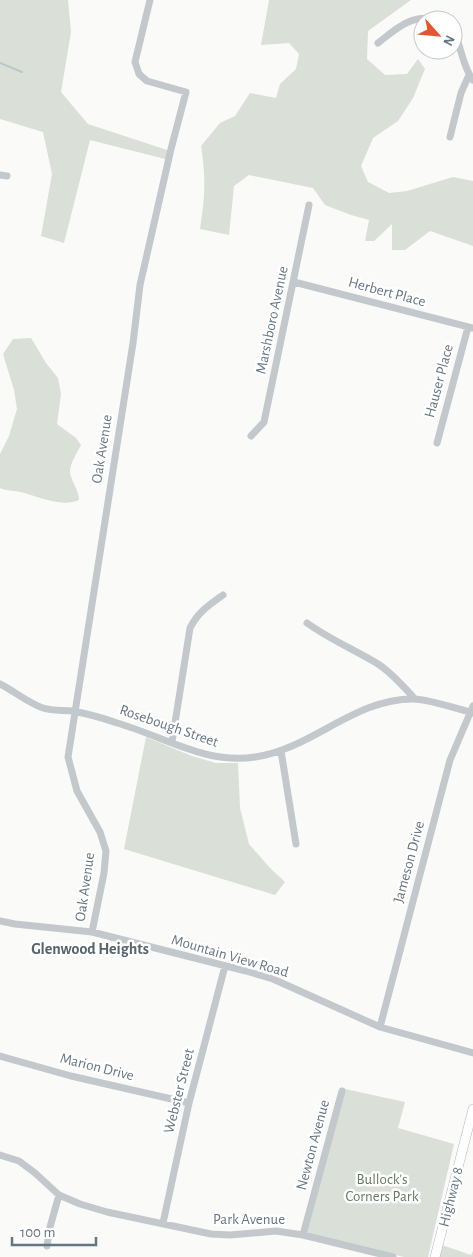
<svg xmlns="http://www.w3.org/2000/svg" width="473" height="1257" viewBox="0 0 473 1257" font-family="'Alegreya Sans',sans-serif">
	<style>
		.green { fill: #dadfd7 }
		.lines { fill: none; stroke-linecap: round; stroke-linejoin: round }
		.stream { stroke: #bbc7cb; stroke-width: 2 }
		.major-casing { stroke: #b5babe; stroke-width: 10 }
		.minor { stroke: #c3c8cc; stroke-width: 7 }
		.major { stroke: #fff; stroke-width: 9 }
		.labels { text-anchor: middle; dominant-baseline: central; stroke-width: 5; stroke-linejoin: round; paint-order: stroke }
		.street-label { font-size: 15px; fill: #657683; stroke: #fff }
		.park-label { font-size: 15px; fill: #687a64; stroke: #fff }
		.neighbourhood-label { font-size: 16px; font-weight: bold; fill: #57646e; stroke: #fff }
	</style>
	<rect width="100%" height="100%" fill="#fafaf8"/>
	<path class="green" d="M0,0h68l3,32 -10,60 27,32 82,27 -1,9 -79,-20 -26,103 -23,-7 11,-62 -9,-42 -43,-13z
		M269,0h142l-43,31 -1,28 18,16 22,-1 11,-15 7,10 -12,29 -15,23 -25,17 -12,28 7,16 21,11 18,-2 46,-14 20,4v65l-43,-15 -25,19h-13v-26l-18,17h-9l4,-21 -18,-5 -26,-10 -12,-17 -64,-13 -15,11 -5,49 -29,-6c5,-32 6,-51 1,-83l19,-23 15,-7 15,-23 26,5 4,-14 16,-15 3,-15 -10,-11 -28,2z
		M31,338l15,25 12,15 3,16 -4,30 19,14 5,7c-4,8 -11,18 -11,27 1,10 9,17 9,28 -18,8 -41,-4 -59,-8 -7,-2 -14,-1 -20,-4v-34l9,-18 8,-27 -3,-19 -11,-36 10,-15z
		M146,737l46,19 24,7h22l2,45 9,36 21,24 15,14 -10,13 -151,-46z
		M345,1089l60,13 -7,26 56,16 -26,113h-24l-97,-24z
		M442,1245l29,10 2,-4v6h-34z"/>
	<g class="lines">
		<path class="stream" d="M0,63l22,9"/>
		<defs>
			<path id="major" d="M435,1257l38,-148"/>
		</defs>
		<use href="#major" class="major-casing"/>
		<path class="minor" d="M453,31c9,16 9,35 20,49
			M378,43c19,-15 34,-30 61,-23
			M450,137l11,-44 8,-18
			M0,175l7,1
			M294,282l179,46
			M251,436l13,-14 45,-217
			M437,443l31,-116
			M307,623c22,16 48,27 71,41 14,9 25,22 37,35
			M0,684c14,7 28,19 43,24 9,3 20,2 30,3 15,3 30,7 44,12 46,13 89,42 138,34 57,-8 100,-59 159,-58 14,0 44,10 59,14
			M172,742l18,-114c8,-16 19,-23 33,-33
			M281,751l15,93
			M0,921l15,3 77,8 154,39 27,8 107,48 93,26
			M92,932l12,-59 2,-22 -6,-19 -23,-41 -9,-34 65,-414 7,-58 31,-136 15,-57 -39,-11 -8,-7 -4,-12 15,-62
			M380,1027l70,-267 23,-54
			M0,1056l71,20 118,27
			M0,1155l19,6 16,12 24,22 21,9 27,8 104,22 19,1 46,-4 27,4 90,22
			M163,1223l26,-120 36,-137
			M303,1235l39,-144
			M47,1246l3,-19 9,-32"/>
		<use href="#major" class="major"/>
	</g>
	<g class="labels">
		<g class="street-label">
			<text transform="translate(387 292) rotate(15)">Herbert Place</text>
			<text transform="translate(272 320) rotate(-78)">Marshboro Avenue</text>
			<text transform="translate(439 381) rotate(-75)">Hauser Place</text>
			<text transform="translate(102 449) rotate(-81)">Oak Avenue</text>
			<text transform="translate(169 726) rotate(19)">Rosebough Street</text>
			<text transform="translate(409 862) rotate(-75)">Jameson Drive</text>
			<text transform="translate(85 887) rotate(-82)">Oak Avenue</text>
			<text transform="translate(230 956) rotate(16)">Mountain View Road</text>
			<text transform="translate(97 1067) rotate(14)">Marion Drive</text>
			<text transform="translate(179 1091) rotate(-76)">Webster Street</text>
			<text transform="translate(313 1145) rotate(-75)">Newton Avenue</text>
			<text transform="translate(451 1197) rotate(-76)">Highway 8</text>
			<text x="249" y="1219">Park Avenue</text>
		</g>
		<g class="park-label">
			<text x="382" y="1179">Bullock's<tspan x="382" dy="17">Corners Park</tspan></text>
		</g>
		<g class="neighbourhood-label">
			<text x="90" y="949">Glenwood Heights</text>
		</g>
	</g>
	<g transform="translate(438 35) rotate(117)"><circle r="24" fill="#ffffff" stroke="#c1c8cd"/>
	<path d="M0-4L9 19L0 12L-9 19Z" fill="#e4572e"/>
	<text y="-8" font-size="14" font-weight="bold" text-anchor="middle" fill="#657683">N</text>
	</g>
	<path d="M12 1237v8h84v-8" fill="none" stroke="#657683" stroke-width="2.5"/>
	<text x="20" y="1237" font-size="15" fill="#657683" stroke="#ffffff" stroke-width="4" paint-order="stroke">100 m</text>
</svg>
